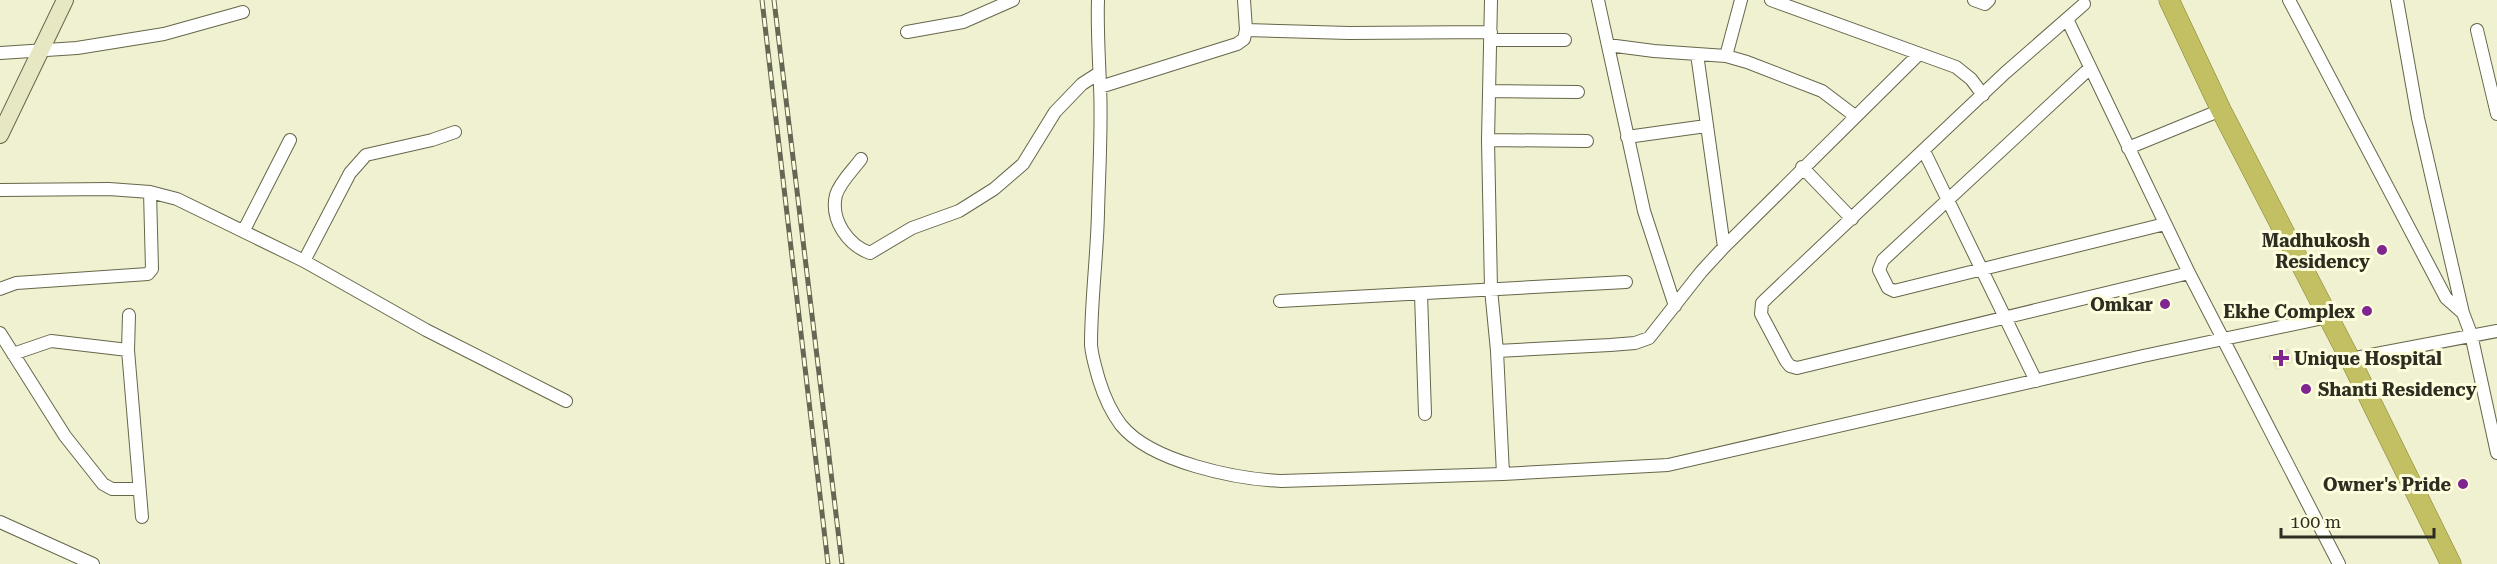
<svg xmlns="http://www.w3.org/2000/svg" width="2497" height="564" viewBox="0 0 2497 564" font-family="'Roboto Serif',serif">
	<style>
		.built { fill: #e5e6bf }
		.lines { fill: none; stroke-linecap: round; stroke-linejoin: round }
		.minor-casing { stroke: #66664a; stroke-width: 14 }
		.secondary-casing { stroke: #66664a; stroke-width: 18 }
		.trunk-casing { stroke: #838232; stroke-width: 21 }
		.minor { stroke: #fff; stroke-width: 12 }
		.secondary { stroke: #e8e7c4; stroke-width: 16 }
		.trunk { stroke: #c2c062; stroke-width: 20 }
		.rail-casing { stroke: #666654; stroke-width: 5 }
		.rail { stroke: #fefede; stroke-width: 3; stroke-dasharray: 9; stroke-linecap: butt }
		.poi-dot { fill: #802490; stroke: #fefede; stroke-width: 2 }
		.labels { text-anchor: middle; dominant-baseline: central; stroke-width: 6; stroke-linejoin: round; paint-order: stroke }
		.poi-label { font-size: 18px; font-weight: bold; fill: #2d2d21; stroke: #fefede; text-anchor: end }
	</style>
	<rect width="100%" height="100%" fill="#f0f1d1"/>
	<path class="built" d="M2288,348l7,13 -19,9 -8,-15z"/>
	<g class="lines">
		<defs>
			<path id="minor" d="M1098,0c-1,29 1,57 2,86 2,42 -1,85 -2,127 -1,44 -7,88 -7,132 1,12 5,24 8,35 5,16 12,32 22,45 30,37 115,54 160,56l222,-7 165,-9 475,-109 185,-39
				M1491,0l-3,140 3,149 6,62 6,123
				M1598,0l46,211 31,95
				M1771,0l185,67 15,12 12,16
				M1974,0l11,4 4,-4
				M2289,0l157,298 17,15
				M2397,0l21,118 45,195 8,21 26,119
				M2084,4l-79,69 -238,225 -5,5 -1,11 25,47 4,5 7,2 392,-95
				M2067,19l122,254 150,291
				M1246,30l103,3 142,-1
				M2477,30l20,84
				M907,32l56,-10 50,-22
				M1491,40h74
				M1608,45l46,6 72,5 21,6 75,29 33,25
				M0,53l77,-5 87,-14 79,-22
				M1697,54l27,193
				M1726,56l15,-56
				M2090,68l-207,192 -4,10 9,18 6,3 271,-67
				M1100,87l137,-43 7,-5 2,-9 -2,-30
				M1490,91l88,1
				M1627,137l79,-11
				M1488,140l99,1
				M2128,148l93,-38
				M1924,151l112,230
				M861,159c-8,11 -21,23 -25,36 -6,25 12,50 34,58l42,-25 47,-17 35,-22 29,-25 32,-52 27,-28 17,-11
				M1802,167l50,52
				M0,190l109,-1 41,3 27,7 127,62 122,69 140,71
				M244,230l46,-90
				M304,261l46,-88 16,-18 66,-15 23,-8
				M0,289l16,-6 132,-9 4,-5 -2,-77
				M1421,294l4,120
				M1280,301l346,-19
				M129,315l-1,35 14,167
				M0,333l65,103 38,48 9,5h27
				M1497,351l113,-6 25,-2 14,-5 52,-66 23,-25 195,-193
				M13,354l38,-13 77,9
				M2350,359l147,-28
				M0,522l93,42"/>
			<path id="secondary" d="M0,135l65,-135"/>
			<path id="trunk" d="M2169,0l52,110 129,249 101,205"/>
		</defs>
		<use href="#minor" class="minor-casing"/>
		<use href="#secondary" class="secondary-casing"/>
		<use href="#trunk" class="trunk-casing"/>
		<use href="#minor" class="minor"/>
		<use href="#secondary" class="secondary"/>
		<use href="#trunk" class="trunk"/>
		<defs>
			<path id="rail" d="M762,0l66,564
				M774,0l68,564"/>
		</defs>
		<use href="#rail" class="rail-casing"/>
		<use href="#rail" class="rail"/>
	</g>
	<g class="poi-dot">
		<circle cx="2382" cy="250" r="6"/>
		<circle cx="2165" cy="304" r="6"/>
		<circle cx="2367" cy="311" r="6"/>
		<path d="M2278 349h6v6h6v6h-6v6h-6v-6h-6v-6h6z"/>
		<circle cx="2306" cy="389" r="6"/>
		<circle cx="2463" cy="484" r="6"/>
	</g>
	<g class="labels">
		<g class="poi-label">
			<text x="2370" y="240">Madhukosh<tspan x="2370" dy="21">Residency</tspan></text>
			<text x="2153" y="304">Omkar</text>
			<text x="2355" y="311">Ekhe Complex</text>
			<text x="2294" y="358" text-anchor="start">Unique Hospital</text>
			<text x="2318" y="389" text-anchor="start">Shanti Residency</text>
			<text x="2451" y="484">Owner's Pride</text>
		</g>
	</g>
	<path d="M2281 528v9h153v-9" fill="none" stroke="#2d2d21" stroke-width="3"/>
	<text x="2290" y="528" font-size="18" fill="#2d2d21" stroke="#fefede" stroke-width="4.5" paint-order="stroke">100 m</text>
</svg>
